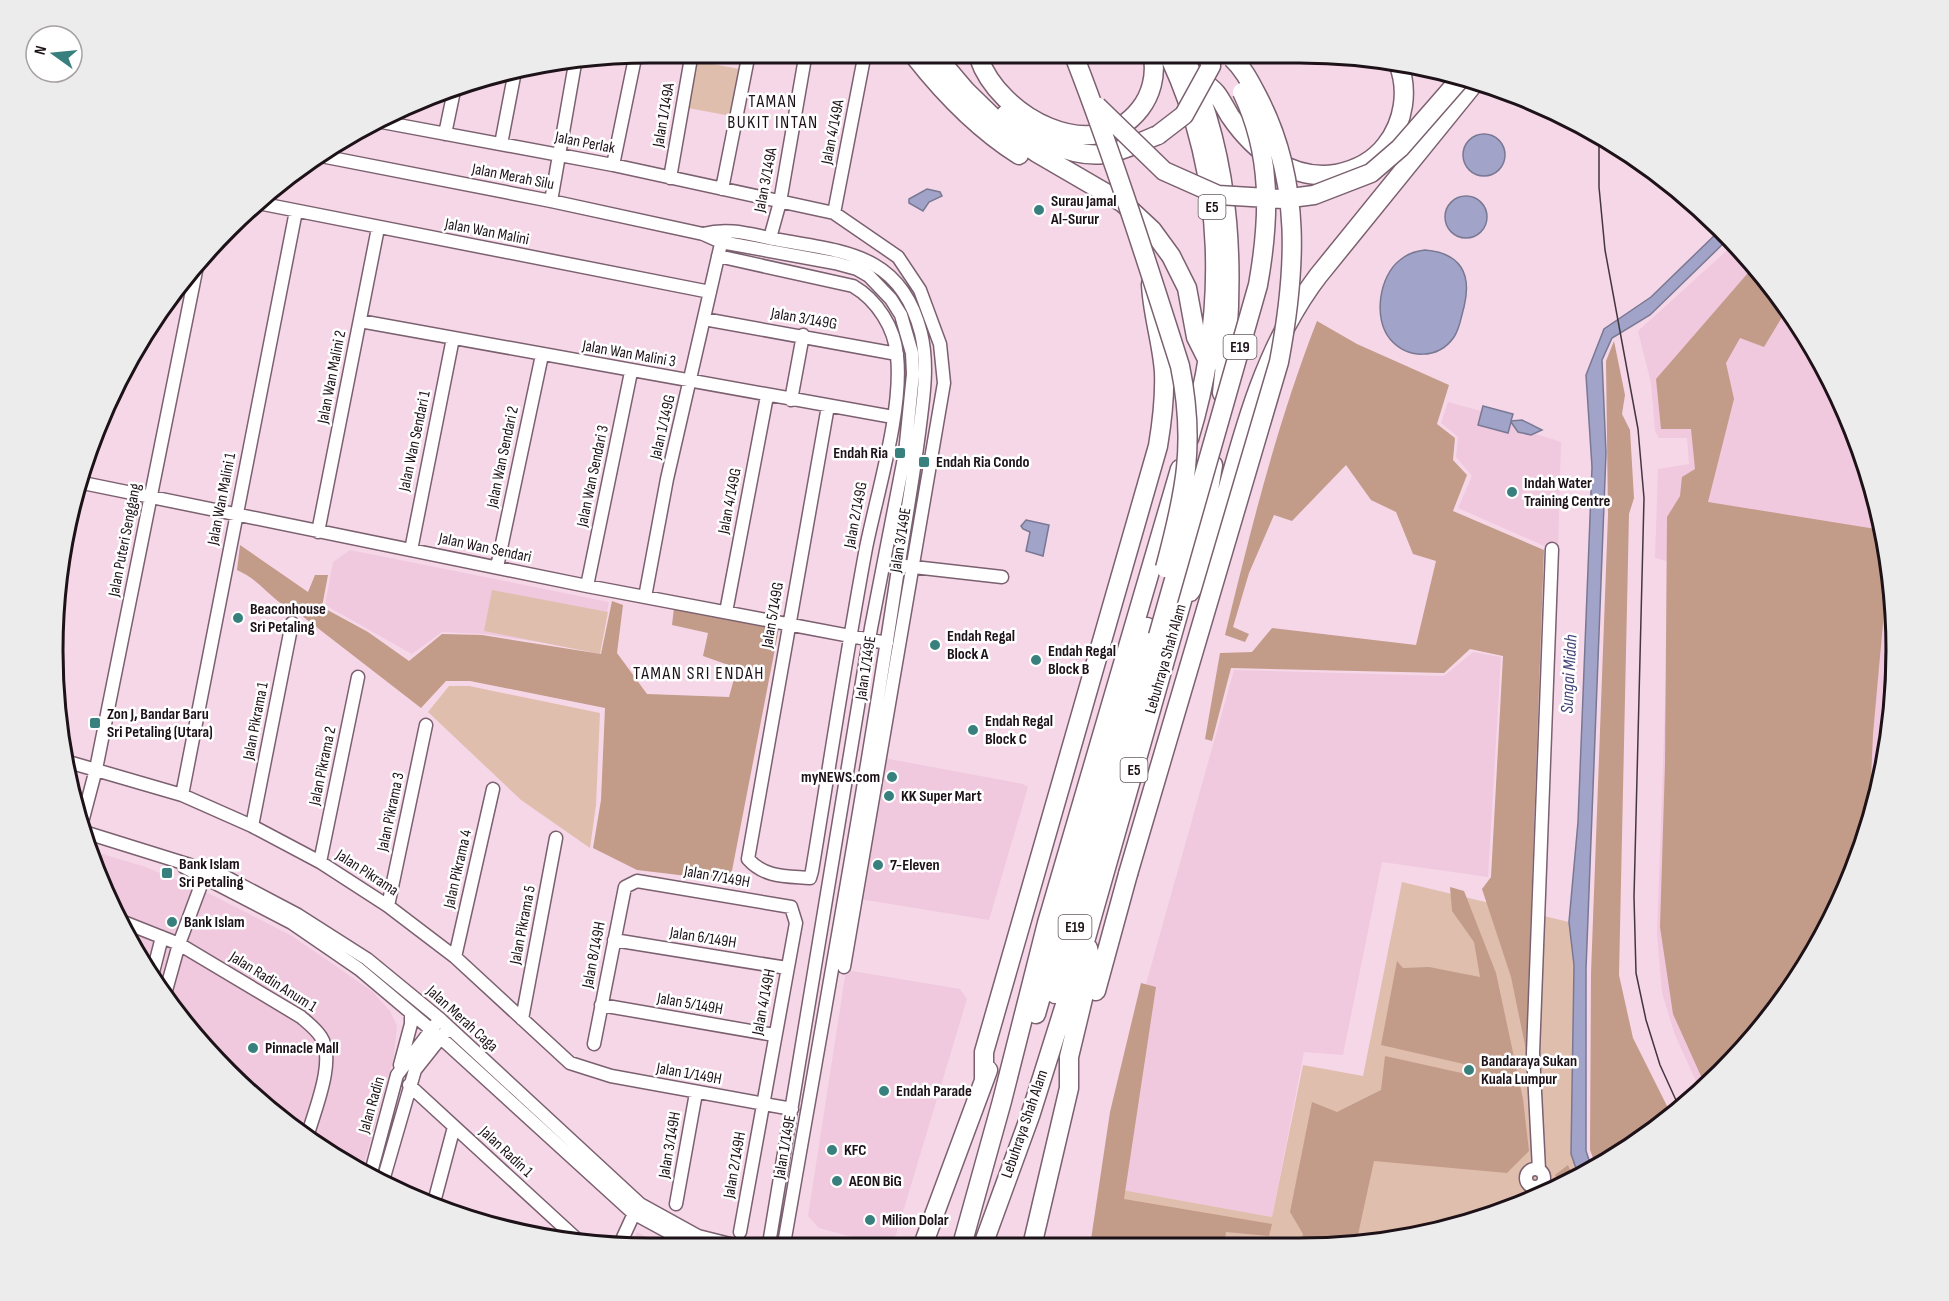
<svg xmlns="http://www.w3.org/2000/svg" width="1949" height="1301" viewBox="0 0 1949 1301" font-family="'Sofia Sans Condensed',sans-serif">
	<style>
		.built { fill: #f0c9de }
		.green { fill: #e0beae }
		.forest { fill: #c39b89 }
		.water { fill: #a1a3c8; stroke: #797893; stroke-width: 1.5 }
		.lines { fill: none; stroke-linecap: round; stroke-linejoin: round }
		.minor-casing { stroke: #7b606f; stroke-width: 15 }
		.highway-casing { stroke: #7b606f; stroke-width: 21 }
		.minor { stroke: #fff; stroke-width: 12 }
		.highway { stroke: #fff; stroke-width: 18 }
		.tram { stroke: #44363e; stroke-width: 1.5 }
		.highway-bridge-casing { stroke: #7b606f; stroke-width: 21; stroke-linecap: butt }
		.highway-bridge { stroke: #fff; stroke-width: 18 }
		.poi-dot { fill: #38807d; stroke: #fff; stroke-width: 2 }
		.labels { text-anchor: middle; dominant-baseline: central; stroke-width: 5; stroke-linejoin: round; paint-order: stroke }
		.shield { fill: #fff; stroke: #61595d; stroke-width: 1.5 }
		.shield-label { font-size: 15px; font-weight: bold; fill: #1d1218 }
		.street-label { font-size: 16px; fill: #1d1218; stroke: #fff }
		.poi-label { font-size: 16px; font-weight: bold; fill: #1d1218; stroke: #fff; text-anchor: start }
		.neighbourhood-label { font-size: 18px; letter-spacing: 1.5px; fill: #1d1218; stroke: #fff }
		.water-label { font-size: 18px; font-style: italic; fill: #474679; stroke: #fff }
		.rim { fill: none; stroke: #1d1218; stroke-width: 3 }
	</style>
	<rect width="100%" height="100%" fill="#f6d7e8"/>
	<path class="built" d="M1734,244l39,43 62,99 41,110 19,116 -4,117 -26,114 -49,107 -68,95 -48,45 -25,-55 -13,-42 -5,-59 13,-372 -15,-4 3,-89 31,-5 -2,-26h-28l-4,-7 -4,-48 -13,-52z
		M1448,402l33,9 2,-5 30,8 -2,7 11,-1 12,4v3l8,3 -6,4 25,8 -3,110 -100,-44 14,-32 -16,-19 2,-20 -17,-14z
		M350,550l259,52 -10,49 -115,-17 -42,-2 -30,22 -87,-49 8,-43z
		M1473,652l28,5 -13,220 -106,-15 -39,193 -39,-3 -32,165 -166,-30 33,-178 95,-339 210,6z
		M884,758l139,26 5,3 -39,133 -130,-21z
		M92,851l54,16 68,29 78,40 80,55 18,20 7,15 -3,31 -32,114 -106,-71 -55,-55 -68,-95z
		M846,970l114,19 7,10 -71,236 -8,8 -9,1 -60,-16 -11,-12z
		M637,1232l23,12h-27z"/>
	<path class="green" d="M697,61l42,8 -8,47 -43,-8z
		M492,590l116,22 -8,42 -116,-23z
		M449,686h20l131,27 -4,92 -6,43 -69,-48 -93,-88z
		M1402,882l167,40 5,43 -3,189 8,23 -16,10 -110,41 -116,19 -242,-1 11,-59 166,30 31,-152 60,11z"/>
	<path class="forest" d="M1754,266l19,21 14,22 -23,38 -24,-9 -14,25 8,36 -26,103 174,28 6,38 -15,166 -4,90 -4,19 -49,107 -68,95 -43,40 -32,-71 -13,-87 5,-163 2,-247 13,-21 2,-19 13,-8 -4,-40h-30l-5,-50z
		M1317,321l40,23 92,41 -12,39 18,14 -2,22 14,15 -14,36 91,39 -18,500 -15,-73 -29,-88 9,-12 12,-221 -33,-7 -26,24 -213,-5 -19,73 -7,-2 15,-86 32,-1 20,-24 144,17 20,-84 -23,-7 -17,-42 -25,-12 -25,-35 -54,56 -18,-6 -25,58 -16,54 16,7 -4,8 -20,-7c26,-106 52,-212 92,-314z
		M1614,341l11,54 -3,19 8,16 4,68 -5,16 -10,461 14,63 39,78 -10,9 -66,41 -6,-16 1,-177 17,-458 -2,-154z
		M240,545l68,47 7,-17h13l-6,32 46,25 41,29 33,-27 40,1 119,19 11,-53 11,4 -6,48 30,41 82,3 8,-29 -34,-12 5,-23 -36,-8 2,-17 105,20 -49,253 -93,-11 -44,-22 8,-48 4,-92 -135,-27h-24l-25,27 -124,-96c-26,-10 -33,-30 -60,-42z
		M1450,887l14,4 32,82 27,126 6,52 -22,22 -133,-12 -18,83 -56,3 3,-13 -13,-22 22,-110 25,10 44,-22 4,-34 81,18 2,-9 -87,-20 16,-84 6,7 26,-1 51,10 -6,-35 -22,-31z
		M1141,983l15,4 -32,212 148,25 -3,12 -43,-4 -2,15 -134,-1 20,-134z
		M1568,1165l6,15 -13,8 -6,-13z"/>
	<path class="water" d="M1463 155a21 21 0 1 1 42 0a21 21 0 1 1-42 0Z
		M927,189l13,3 2,4 -13,6 -6,9 -14,-8v-4z
		M1445 217a21 21 0 1 1 42 0a21 21 0 1 1-42 0Z
		M1720,230l8,9 -78,76 -38,23 -10,22 4,93 -20,516v182l6,18 -13,8 -8,-23 3,-189 -5,-43 9,-100 14,-355 -6,-92 18,-46 47,-32z
		M1425,250c36,3 47,24 39,57 -3,10 -4,21 -10,30 -16,23 -47,22 -64,2 -17,-20 -11,-63 10,-79 7,-6 16,-9 25,-10z
		M1483,406l30,8 -2,7 11,-1 20,10 -11,5 -13,-3 -7,-10 -3,11 -30,-8z
		M1026,520l23,5 -6,31 -17,-5 4,-19 -7,-3 -2,-3z"/>
	<g class="lines">
		<defs>
			<path id="minor" d="M382,122l231,43 221,48 64,44 22,33 20,54 4,39 -100,584
				M445,134l10,-48
				M501,144l14,-73
				M316,155l235,46 152,33 18,8 114,21 22,6 12,7 22,23 10,16 11,38 1,21 -8,79 -34,175 -102,616
				M613,165l22,-107
				M670,178l21,-120
				M722,189l26,-131
				M551,201l25,-143
				M258,203l452,89
				M834,213l30,-155
				M703,234c28,-7 48,1 76,6 67,12 122,14 142,93 8,33 2,67 -2,100 -6,46 -14,91 -21,136 -34,226 -75,450 -114,675
				M770,238l10,-36 25,-144
				M718,256l135,30c24,14 42,42 44,70 6,54 -20,137 -31,192 -20,107 -36,215 -54,323l-2,7c-24,-2 -45,0 -62,-19l80,-453
				M704,319l193,35
				M360,321l533,96
				M791,400l12,-65
				M78,482l509,104 300,57
				M318,532l60,-304
				M411,550l42,-212
				M905,566l97,11
				M497,567l45,-212
				M587,586l44,-214
				M645,597l22,-118 53,-231
				M726,612l41,-216
				M1889,738l5,-134
				M65,761l117,34 70,31 68,36 68,44 67,51 115,106 41,13 181,33
				M182,795l114,-584
				M81,826l15,-57 102,-508
				M252,826l40,-203
				M84,832l138,43 76,40 69,44 73,60 200,185 58,32 32,8
				M320,862l38,-185
				M184,867l108,56 67,46 82,69 192,175 57,31
				M388,906l38,-181
				M121,921l58,23 122,73c7,6 15,12 20,20 15,23 -6,72 -13,97
				M614,940l173,28
				M455,957l38,-168
				M152,976l10,-39
				M165,994l14,-50 28,-75
				M601,1005l173,30
				M522,1019l34,-181
				M594,1044l31,-157 12,-6 154,26 5,16 -56,309
				M400,1065l11,-41v-11
				M409,1085l172,158
				M1526 1178a9 9 0 1 1 18 0a9 9 0 1 1-18 0Z
				M1539,1170l-6,-117 19,-504
				M370,1176l27,-101 38,-50
				M382,1184l33,-114 31,-39
				M676,1204l20,-111
				M433,1206l21,-79
				M620,1244l17,-37"/>
			<path id="highway" d="M916,58c30,38 62,71 103,97
				M938,58l28,33 42,41 29,21 86,50 29,27 19,26 16,32 9,49 13,26
				M979,58c19,57 114,111 161,51 11,-14 16,-33 13,-51
				M1170,58c56,120 57,256 19,381
				M1185,58c49,106 51,221 37,335
				M1194,75c7,6 16,11 22,18 5,6 9,15 14,23 24,35 61,65 106,58 20,-4 38,-13 50,-29 18,-23 23,-55 12,-82
				M1006,114c28,22 61,44 98,40 18,-2 38,-13 54,-19
				M1190,592l16,-24c29,-100 48,-208 112,-292l158,-195
				M1096,991l32,-117
				M1055,994l103,-358
				M1036,1014l111,-387
				M984,1081v-29l174,-606c4,-24 7,-49 6,-74 -2,-30 -12,-59 -13,-88
				M923,1245l65,-175
				M962,1245l40,-144 45,-178 133,-454
				M983,1245l47,-129 56,-178 117,-411 10,-62
				M1032,1246l37,-158v-31l18,-75 3,-25 -2,-9"/>
		</defs>
		<use href="#minor" class="minor-casing"/>
		<use href="#highway" class="highway-casing"/>
		<use href="#minor" class="minor"/>
		<use href="#highway" class="highway"/>
		<path class="tram" d="M1599,138v49l6,63 33,179 6,69 -10,399 2,76 10,47 14,45 20,44"/>
		<defs>
			<path id="highway-bridge" d="M1075,58c39,101 72,204 105,308 16,78 5,127 -15,202
				M1097,106l67,65 54,24 65,4 31,-4 57,-22 29,-25 62,-71
				M1158,135l26,-20 27,-49 -3,-8
				M1158,636l100,-351c12,-67 14,-131 -16,-193
				M1128,874l151,-512c17,-90 23,-179 -20,-263 -8,-15 -15,-30 -27,-41"/>
		</defs>
		<use href="#highway-bridge" class="highway-bridge-casing"/>
		<use href="#highway-bridge" class="highway-bridge"/>
	</g>
	<g class="poi-dot">
		<circle cx="1039" cy="210" r="6"/>
		<rect x="894" y="447" width="12" height="12" rx="3"/>
		<rect x="918" y="456" width="12" height="12" rx="3"/>
		<circle cx="1512" cy="492" r="6"/>
		<circle cx="238" cy="618" r="6"/>
		<circle cx="935" cy="645" r="6"/>
		<circle cx="1036" cy="660" r="6"/>
		<rect x="89" y="717" width="12" height="12" rx="3"/>
		<circle cx="973" cy="730" r="6"/>
		<circle cx="892" cy="777" r="6"/>
		<circle cx="889" cy="796" r="6"/>
		<circle cx="878" cy="865" r="6"/>
		<rect x="161" y="867" width="12" height="12" rx="3"/>
		<circle cx="172" cy="922" r="6"/>
		<circle cx="253" cy="1048" r="6"/>
		<circle cx="1469" cy="1070" r="6"/>
		<circle cx="884" cy="1091" r="6"/>
		<circle cx="832" cy="1150" r="6"/>
		<circle cx="837" cy="1181" r="6"/>
		<circle cx="870" cy="1220" r="6"/>
	</g>
	<g class="labels">
		<g class="shield">
			<rect x="1198.5" y="195" width="27" height="24" rx="4.5"/>
			<rect x="1223.5" y="335" width="33" height="24" rx="4.5"/>
			<rect x="1120.5" y="758" width="27" height="24" rx="4.5"/>
			<rect x="1058.5" y="915" width="33" height="24" rx="4.5"/>
		</g>
		<g class="shield-label">
			<text x="1212" y="207">E5</text>
			<text x="1240" y="347">E19</text>
			<text x="1134" y="770">E5</text>
			<text x="1075" y="927">E19</text>
		</g>
		<g class="street-label">
			<text transform="translate(664 115) rotate(-80)">Jalan 1/149A</text>
			<text transform="translate(833 132) rotate(-79)">Jalan 4/149A</text>
			<text transform="translate(585 143) rotate(11)">Jalan Perlak</text>
			<text transform="translate(513 177) rotate(11)">Jalan Merah Silu</text>
			<text transform="translate(766 180) rotate(-79)">Jalan 3/149A</text>
			<text transform="translate(487 232) rotate(11)">Jalan Wan Malini</text>
			<text transform="translate(804 319) rotate(10)">Jalan 3/149G</text>
			<text transform="translate(629 354) rotate(10)">Jalan Wan Malini 3</text>
			<text transform="translate(332 377) rotate(-79)">Jalan Wan Malini 2</text>
			<text transform="translate(663 427) rotate(-77)">Jalan 1/149G</text>
			<text transform="translate(415 441) rotate(-78)">Jalan Wan Sendari 1</text>
			<text transform="translate(503 457) rotate(-78)">Jalan Wan Sendari 2</text>
			<text transform="translate(593 476) rotate(-78)">Jalan Wan Sendari 3</text>
			<text transform="translate(222 499) rotate(-79)">Jalan Wan Malini 1</text>
			<text transform="translate(730 501) rotate(-79)">Jalan 4/149G</text>
			<text transform="translate(856 515) rotate(-79)">Jalan 2/149G</text>
			<text transform="translate(125 540) rotate(-79)">Jalan Puteri Senggang</text>
			<text transform="translate(901 540) rotate(-81)">Jalan 3/149E</text>
			<text transform="translate(485 548) rotate(12)">Jalan Wan Sendari</text>
			<text transform="translate(773 615) rotate(-80)">Jalan 5/149G</text>
			<text transform="translate(1166 659) rotate(-74)">Lebuhraya Shah Alam</text>
			<text transform="translate(866 668) rotate(-81)">Jalan 1/149E</text>
			<text transform="translate(256 721) rotate(-79)">Jalan Pikrama 1</text>
			<text transform="translate(323 766) rotate(-78)">Jalan Pikrama 2</text>
			<text transform="translate(391 812) rotate(-78)">Jalan Pikrama 3</text>
			<text transform="translate(458 869) rotate(-77)">Jalan Pikrama 4</text>
			<text transform="translate(367 873) rotate(33)">Jalan Pikrama</text>
			<text transform="translate(717 877) rotate(10)">Jalan 7/149H</text>
			<text transform="translate(523 925) rotate(-79)">Jalan Pikrama 5</text>
			<text transform="translate(703 938) rotate(9)">Jalan 6/149H</text>
			<text transform="translate(594 955) rotate(-79)">Jalan 8/149H</text>
			<text transform="translate(273 982) rotate(32)">Jalan Radin Anum 1</text>
			<text transform="translate(764 1002) rotate(-79)">Jalan 4/149H</text>
			<text transform="translate(690 1004) rotate(10)">Jalan 5/149H</text>
			<text transform="translate(462 1019) rotate(42)">Jalan Merah Caga</text>
			<text transform="translate(689 1074) rotate(10)">Jalan 1/149H</text>
			<text transform="translate(372 1105) rotate(-74)">Jalan Radin</text>
			<text transform="translate(1025 1124) rotate(-71)">Lebuhraya Shah Alam</text>
			<text transform="translate(670 1145) rotate(-80)">Jalan 3/149H</text>
			<text transform="translate(785 1147) rotate(-80)">Jalan 1/149E</text>
			<text transform="translate(506 1152) rotate(43)">Jalan Radin 1</text>
			<text transform="translate(735 1165) rotate(-80)">Jalan 2/149H</text>
		</g>
		<g class="poi-label">
			<text x="1051" y="201">Surau Jamal<tspan x="1051" dy="18">Al-Surur</tspan></text>
			<text x="888" y="453" text-anchor="end">Endah Ria</text>
			<text x="936" y="462">Endah Ria Condo</text>
			<text x="1524" y="483">Indah Water<tspan x="1524" dy="18">Training Centre</tspan></text>
			<text x="250" y="609">Beaconhouse<tspan x="250" dy="18">Sri Petaling</tspan></text>
			<text x="947" y="636">Endah Regal<tspan x="947" dy="18">Block A</tspan></text>
			<text x="1048" y="651">Endah Regal<tspan x="1048" dy="18">Block B</tspan></text>
			<text x="107" y="714">Zon J, Bandar Baru<tspan x="107" dy="18">Sri Petaling (Utara)</tspan></text>
			<text x="985" y="721">Endah Regal<tspan x="985" dy="18">Block C</tspan></text>
			<text x="880" y="777" text-anchor="end">myNEWS.com</text>
			<text x="901" y="796">KK Super Mart</text>
			<text x="179" y="864">Bank Islam<tspan x="179" dy="18">Sri Petaling</tspan></text>
			<text x="890" y="865">7-Eleven</text>
			<text x="184" y="922">Bank Islam</text>
			<text x="265" y="1048">Pinnacle Mall</text>
			<text x="1481" y="1061">Bandaraya Sukan<tspan x="1481" dy="18">Kuala Lumpur</tspan></text>
			<text x="896" y="1091">Endah Parade</text>
			<text x="844" y="1150">KFC</text>
			<text x="849" y="1181">AEON BiG</text>
			<text x="882" y="1220">Milion Dolar</text>
		</g>
		<g class="neighbourhood-label">
			<text x="773" y="101">TAMAN<tspan x="773" dy="21">BUKIT INTAN</tspan></text>
			<text x="699" y="673">TAMAN SRI ENDAH</text>
		</g>
		<g class="water-label">
			<text transform="translate(1569 674) rotate(-87)">Sungai Midah</text>
		</g>
	</g>
	<path d="M0 0H1949V1301H0ZM650 63H1299A587 587 0 0 1 1886 650V651A587 587 0 0 1 1299 1238H650A587 587 0 0 1 63 651V650A587 587 0 0 1 650 63Z" fill="#edeced" fill-rule="evenodd"/>
	<path class="rim" d="M650 63H1299A587 587 0 0 1 1886 650V651A587 587 0 0 1 1299 1238H650A587 587 0 0 1 63 651V650A587 587 0 0 1 650 63Z"/>
	<g transform="translate(54 54) rotate(285)"><circle r="28" fill="#ffffff" stroke="#a5a0a3" stroke-width="1.5"/>
	<path d="M0-4.5L10 22L0 15L-10 22Z" fill="#38807d"/>
	<text y="-9" font-size="16" font-weight="bold" text-anchor="middle" fill="#1d1218">N</text>
	</g>
</svg>
